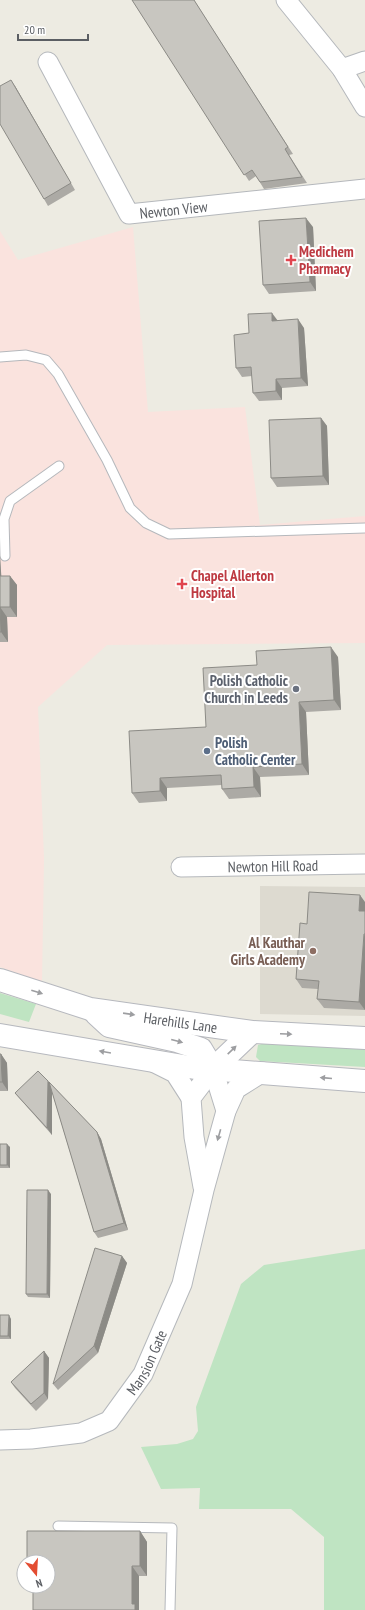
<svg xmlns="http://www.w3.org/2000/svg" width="365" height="1610" viewBox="0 0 365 1610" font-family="'PT Sans Narrow',sans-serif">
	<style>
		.education { fill: #dddad0 }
		.medical { fill: #fae3de }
		.green { fill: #bfe4c2 }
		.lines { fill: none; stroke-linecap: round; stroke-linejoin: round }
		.lane-casing { stroke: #b5b8bc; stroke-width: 11 }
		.street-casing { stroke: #b5b8bc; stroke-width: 21 }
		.secondary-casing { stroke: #b6b8be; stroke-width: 24 }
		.lane { stroke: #fff; stroke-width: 9 }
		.street { stroke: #fff; stroke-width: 19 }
		.secondary { stroke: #fff; stroke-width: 22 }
		.wall { fill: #acaaa5 }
		.shaded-wall { fill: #8c8b86 }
		.building { fill: #c8c6c0; stroke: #8c8b86 }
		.oneway { fill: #9d9ea1 }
		.health-dot { fill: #e0444e; stroke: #fff; stroke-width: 1.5 }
		.worship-dot { fill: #6b7280; stroke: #fff; stroke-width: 1.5 }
		.service-dot { fill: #5c6f8a; stroke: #fff; stroke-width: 1.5 }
		.education-dot { fill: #8d6e63; stroke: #fff; stroke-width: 1.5 }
		.labels { text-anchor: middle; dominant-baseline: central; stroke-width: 4; stroke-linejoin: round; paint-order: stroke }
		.street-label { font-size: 15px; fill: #5b5e63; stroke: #fff }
		.health-label { font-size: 15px; font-weight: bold; fill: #be3a42; stroke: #fff; text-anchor: start }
		.worship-label { font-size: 15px; font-weight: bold; fill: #5b616d; stroke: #fff; text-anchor: end }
		.service-label { font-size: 15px; font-weight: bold; fill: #4e5e75; stroke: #fff; text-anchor: start }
		.education-label { font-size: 15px; font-weight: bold; fill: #785e54; stroke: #fff; text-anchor: end }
	</style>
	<rect width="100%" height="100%" fill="#edebe2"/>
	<path class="education" d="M260,886l105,1v129l-105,-2z"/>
	<path class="medical" d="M133,227l15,185 97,-5 15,118 105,-9v127l-258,2 -69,62 6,151 -2,124 -42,-15v-736l18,29z"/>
	<path class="green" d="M0,993l36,11 -7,18 -29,-8z
		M265,1043l100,6v18l-105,-6 -4,-4 2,-12z
		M365,1249v361h-41v-73l-33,-28h-92l1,-21 -39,1 -20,-42 36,-3 16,-5 5,-8 -2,-24 45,-123 23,-19z"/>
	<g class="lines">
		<defs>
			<path id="lane" d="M0,357l26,-2 20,5 12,14 49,86 23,48 16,15 23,11 196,-6
				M5,556l-1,-37 6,-18 49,-35
				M58,1526l114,2 -2,82"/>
			<g id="street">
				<path d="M286,0l56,69 23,38"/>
				<path id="s1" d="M48,62l81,152 236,-25"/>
				<path d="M342,69l23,-8"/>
				<path id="s2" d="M181,867l184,-3"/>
				<path d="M155,1063l20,10 16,25"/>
				<path d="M213,1069l13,42"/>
				<path d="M203,1187l-9,-50 -3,-39 22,-29"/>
				<path id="s3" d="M0,1440l31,-1 50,-6 28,-12 34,-47 39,-90 22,-94 22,-79 10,-22 27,-17"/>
			</g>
			<g id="secondary">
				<path id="s4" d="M0,980l90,29 162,23 113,6"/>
				<path d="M96,1014l13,12 68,15 24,8 12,20"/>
				<path d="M0,1035l195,33 170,13"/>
				<path d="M213,1069l39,-37"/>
			</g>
		</defs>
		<use href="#lane" class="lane-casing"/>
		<use href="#street" class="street-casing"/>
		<use href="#secondary" class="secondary-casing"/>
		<use href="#lane" class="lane"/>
		<use href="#street" class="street"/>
		<use href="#secondary" class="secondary"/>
	</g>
	<path class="wall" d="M132,0h62l99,154 -4,1 18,28 -43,6 -8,-13 -7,5z
		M15,86l60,104 -27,16 -4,-7z
		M313,227l3,64 -47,3 -6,-9z
		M277,321l27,7 4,58 -26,2v12l-23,1 -6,-8 -1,-17 -10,1 -6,-9 13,-35z
		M321,418l6,8 2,59 -52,2 -6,-9z
		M0,556l1,20h9l7,9v32h-10l1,25h-8z
		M338,657l3,53 -35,2 3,63 -49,2 1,20 -32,2 -7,-10v-4l-55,3v13l-28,2 -7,-10 74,-66 51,-62z
		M365,902v108l-41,-2 -7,-9 1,-10 -16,-1 -6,-9 11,-55z
		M0,1054h1l6,9 1,28h-8z
		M48,1081l49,51 4,7 27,91 -30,8 -4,-6 -42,-140v43l-32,-36 -5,-6z
		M0,1144l10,3v21h-10z
		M51,1194l-1,104 -22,-1 -2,-3z
		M122,1256l5,7 -29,90 -40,37 -5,-6z
		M0,1315l11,4v20h-11z
		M44,1351l5,7 -1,41 -12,12 -21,-23 -4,-6z
		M140,1531l7,11v34h-8v34h-106z"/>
	<path class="shaded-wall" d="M11,80l4,6 60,104 -4,-7z
		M306,218l7,9 3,64 -6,-9z
		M272,313l6,8h-6z
		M298,319l6,9 4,58 -7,-8z
		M276,379l6,9v12l-6,-9z
		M321,418l6,8 2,59 -6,-9z
		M0,556l2,30 -2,-3z
		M10,576l7,9v32l-7,-10z
		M0,607l7,10 1,25 -7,-10z
		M331,647l7,10 3,53 -7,-10z
		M299,702l7,10 3,63 -7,-11z
		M253,767l7,10 1,20 -7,-10z
		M160,778l7,10v13l-7,-10z
		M360,895l5,7v17l-6,-8z
		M364,934l1,2v74l-6,-8z
		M1,1054l6,9 1,28 -6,-9z
		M48,1081l4,6v48l-5,-7z
		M97,1132l4,7 27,91 -4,-7z
		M7,1144l3,3v21l-3,-3z
		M48,1190l3,4 -1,104 -3,-4z
		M122,1256l5,7 -29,90 -4,-7z
		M9,1315l2,4v20l-3,-3z
		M44,1351l5,7 -1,41 -4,-6z
		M140,1531l7,11v34l-7,-10z
		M132,1566l7,10v34h-4l-3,-6z"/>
	<path class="building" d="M132,0h62l94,147 -3,2 17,28 -42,5 -8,-12 -8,5z
		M11,80l60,103 -27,16 -44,-75v-38z
		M306,218l4,64 -47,3 -4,-64z
		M272,313v8l26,-2 3,59 -25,1v12l-23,2 -2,-26 -15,1 -2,-33 15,-2 -1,-19z
		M321,418l2,58 -52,2 -2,-58z
		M0,576h10v31h-10l1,25h-1z
		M331,647l3,53 -35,2 3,62 -49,3 1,20 -32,2 -1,-14 -61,3v13l-28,2 -3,-62 77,-4 -3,-59 54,-3 -1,-14z
		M309,892l51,3 -1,16h6v23h-1l-5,68 -42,-3 2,-18 -23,-2 4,-56 7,1z
		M0,1054h1l1,28h-2z
		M38,1071l10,10 -1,47 -32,-35z
		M49,1082l48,50 27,91 -30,9z
		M0,1144h7v21h-7z
		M27,1190h21l-1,104h-21z
		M95,1248l27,8 -28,90 -41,38z
		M0,1315h9l-1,21h-8z
		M44,1351v42l-13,11 -20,-22z
		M27,1531h113v35h-8v38h3v6h-102v-24h15v-24h-21z"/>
	<defs><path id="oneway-solid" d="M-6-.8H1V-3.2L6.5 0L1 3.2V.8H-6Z"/></defs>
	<g class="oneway">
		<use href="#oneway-solid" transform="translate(37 992) rotate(18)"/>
		<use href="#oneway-solid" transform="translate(129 1014) rotate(8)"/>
		<use href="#oneway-solid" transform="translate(286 1034) rotate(3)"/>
		<use href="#oneway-solid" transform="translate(177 1041) rotate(15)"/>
		<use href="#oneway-solid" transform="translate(232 1050) rotate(-44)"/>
		<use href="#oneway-solid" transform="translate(105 1052) rotate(-170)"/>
		<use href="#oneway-solid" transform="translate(326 1078) rotate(-175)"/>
		<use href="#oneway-solid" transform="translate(219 1135) rotate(106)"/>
	</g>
	<g class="health-dot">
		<path d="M289 254h4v4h4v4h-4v4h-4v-4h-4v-4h4z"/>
		<path d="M180 578h4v4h4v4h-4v4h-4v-4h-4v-4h4z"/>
	</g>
	<circle class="worship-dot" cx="296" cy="689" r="4"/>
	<circle class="service-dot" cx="207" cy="751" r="4"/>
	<circle class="education-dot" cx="313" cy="951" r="4"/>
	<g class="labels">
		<g class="street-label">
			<text stroke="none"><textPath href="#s1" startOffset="217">Newton View</textPath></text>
			<text stroke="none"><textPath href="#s2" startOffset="92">Newton Hill Road</textPath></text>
			<text stroke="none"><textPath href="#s4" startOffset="186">Harehills Lane</textPath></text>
			<text stroke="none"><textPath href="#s3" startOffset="182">Mansion Gate</textPath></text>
		</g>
		<g class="health-label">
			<text x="299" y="251">Medichem<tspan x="299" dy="17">Pharmacy</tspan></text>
			<text x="191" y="575">Chapel Allerton<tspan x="191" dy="17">Hospital</tspan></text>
		</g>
		<g class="worship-label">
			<text x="288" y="680">Polish Catholic<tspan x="288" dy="17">Church in Leeds</tspan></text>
		</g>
		<g class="service-label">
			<text x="215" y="742">Polish<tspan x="215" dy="17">Catholic Center</tspan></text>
		</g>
		<g class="education-label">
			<text x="305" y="942">Al Kauthar<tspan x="305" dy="17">Girls Academy</tspan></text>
		</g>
	</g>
	<g transform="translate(36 1574) rotate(162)"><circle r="19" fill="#ffffff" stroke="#bdbfc1"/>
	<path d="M0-3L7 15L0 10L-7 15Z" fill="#e34d32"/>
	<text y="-6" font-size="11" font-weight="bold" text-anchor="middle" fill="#5b5e63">N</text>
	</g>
	<path d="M18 34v6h70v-6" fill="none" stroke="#5b5e63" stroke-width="2"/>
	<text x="24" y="34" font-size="12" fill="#5b5e63" stroke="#ffffff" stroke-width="3" paint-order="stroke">20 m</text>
</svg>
